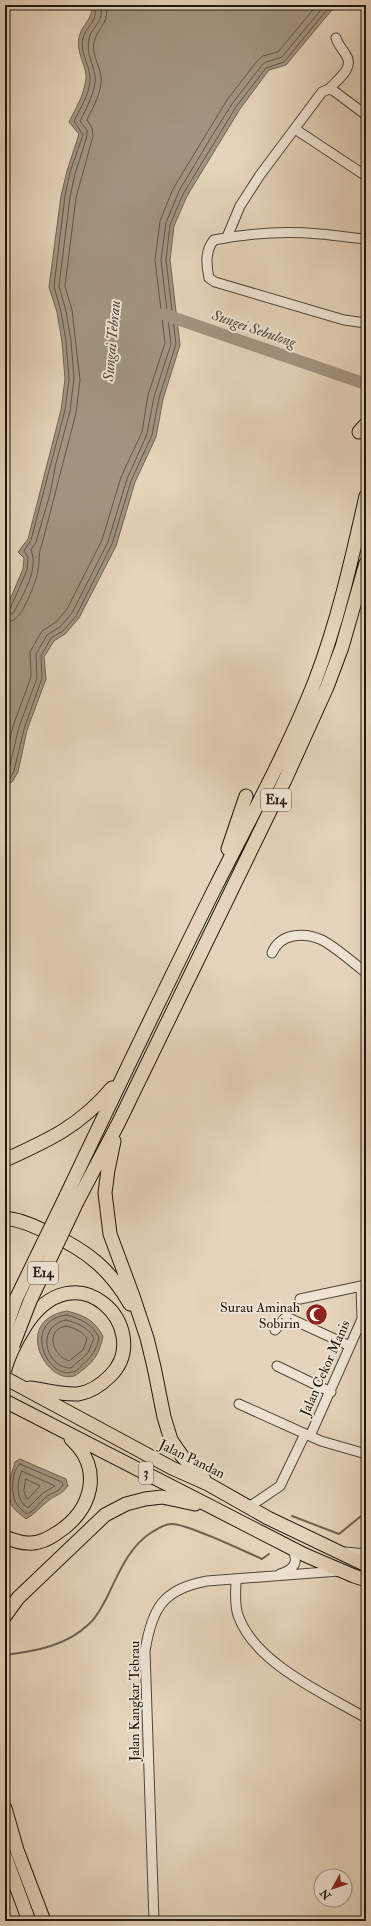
<svg xmlns="http://www.w3.org/2000/svg" width="371" height="1926" viewBox="0 0 371 1926" font-family="'IM FELL Double Pica',serif">
	<style>
		.water { fill: #a29480; stroke: #6e6252 }
		.lines { fill: none; stroke-linecap: round; stroke-linejoin: round }
		.shore { stroke: #605647; stroke-width: 1 }
		.stream { stroke: #6e6252; stroke-width: 2 }
		.river { stroke: #a29480; stroke-width: 12 }
		.minor-casing { stroke: #504639; stroke-width: 11 }
		.highway-casing { stroke: #1f170e; stroke-width: 15 }
		.minor { stroke: #eee3d3; stroke-width: 9 }
		.highway { stroke: #e5d4bb; stroke-width: 13 }
		.highway-bridge-casing { stroke: #1f170e; stroke-width: 15; stroke-linecap: butt }
		.highway-bridge { stroke: #e5d4bb; stroke-width: 13 }
		.labels { text-anchor: middle; dominant-baseline: central; stroke-width: 4; stroke-linejoin: round; paint-order: stroke }
		.shield { fill: #eee3d3; stroke: #5d5449; stroke-width: 1 }
		.shield-label { font-size: 13px; font-weight: bold; fill: #1f170e }
		.poi-label { font-size: 14px; fill: #1f170e; stroke: #eee3d3; text-anchor: end }
		.street-label { font-size: 14px; fill: #1f170e; stroke: #eee3d3 }
		.water-label { font-size: 15px; font-style: italic; fill: #53493c; stroke: #eee3d3 }
	</style>
	<rect width="100%" height="100%" fill="#e5d4bb"/>
	<filter id="stains"><feTurbulence type="fractalNoise" baseFrequency=".005" numOctaves="4"/><feColorMatrix values="0 0 0 0 .2 0 0 0 0 .09 0 0 0 0 .02 0 0 0 .5 -.17"/></filter>
	<radialGradient id="worn" r=".72"><stop offset=".6" stop-color="#630" stop-opacity="0"/><stop offset="1" stop-color="#630" stop-opacity=".3"/></radialGradient>
	<path class="water" d="M83,5h253l-50,60 -17,5 -29,39 -53,87 -13,30 -4,34 10,85 -17,54 -7,38 -21,45 -19,64 -37,72 -14,16 -11,7 -10,16 2,22 -19,51 -9,42 -6,10 -7,2v-173l18,-42 1,-11 -6,-6 10,-13 33,-129 4,-31 -3,-37 -5,-30 -8,-25 12,-91 6,-25 12,-37 -10,-12c7,-14 15,-27 17,-43 1,-14 -12,-28 -6,-45 3,-10 9,-11 12,-24z
		M67,1311c18,5 26,8 36,25 -3,14 -7,24 -19,33 -3,2 -7,6 -10,7 -27,9 -63,-55 -7,-65z
		M20,1459l46,20 2,7c-8,10 -11,8 -20,15 -8,6 -13,13 -22,18 -4,-4 -11,-8 -14,-13 -7,-13 -1,-31 3,-44z"/>
	<g class="lines">
		<path class="shore" d="M5,611l5,-2 17,-39 1,-13 -4,-6 7,-11 34,-130 4,-31 -3,-38 -5,-29 -7,-26 11,-90 5,-24 13,-37 -9,-14c6,-13 17,-28 16,-44 -1,-14 -12,-27 -6,-42 4,-10 14,-15 11,-28l-3,-2
			M5,616l5,-1 4,-3c9,-18 25,-42 17,-62l5,-8 14,-48 6,-31 14,-52 4,-33 -3,-37 -5,-30 -7,-25 11,-89 5,-23 12,-38v-6l-7,-9c6,-12 17,-32 15,-45 -2,-13 -9,-23 -6,-37 2,-12 17,-18 11,-34
			M5,622c4,0 8,-1 11,-4 8,-6 21,-38 22,-48 2,-10 0,-17 4,-26l34,-131 4,-33 -8,-70 -7,-24 11,-88 17,-62 -1,-8 -5,-8c6,-13 16,-30 14,-44 -2,-12 -11,-25 -6,-37 4,-12 15,-17 11,-34
			M5,761l8,-35 18,-49 -1,-25 12,-21 14,-9 11,-13 35,-69 19,-63 21,-45 6,-37 17,-52 -10,-83 5,-39 13,-32 32,-53 22,-36 30,-39 6,-5 15,-4 39,-47
			M5,775l4,-6 10,-42 18,-49 -1,-24 11,-19 13,-8 12,-14 36,-71 19,-63 20,-45 7,-37 17,-53 -10,-84 5,-37 13,-32 31,-52 22,-35 30,-39 4,-3 16,-5 43,-52
			M5,780l5,-2 4,-7 10,-42 18,-51 -1,-22 10,-18 12,-7 13,-15 36,-72 19,-63 21,-46 7,-37 17,-54 -10,-84 4,-35 13,-31 53,-87 30,-39 18,-6 47,-57
			M67,1315c14,4 25,9 32,22 -2,12 -7,20 -17,28 -2,3 -6,7 -10,7 -25,8 -51,-52 -5,-57z
			M66,1320c11,3 22,7 28,18l-6,15 -17,15c-26,0 -36,-42 -5,-48z
			M66,1326c8,2 17,5 21,13l-4,11 -14,11c-16,-5 -25,-31 -3,-35z
			M20,1464l42,18 1,3c-4,8 -12,7 -18,13 -6,6 -10,12 -18,16 -3,-2 -9,-7 -11,-11 -5,-9 -5,-33 4,-39z
			M22,1471l33,15 -12,7 -15,15c-12,-7 -12,-25 -6,-37z
			M26,1479l14,7 -12,13 -2,-1 -2,-7z"/>
		<path class="stream" d="M292,1516l47,18 27,-22
			M5,1655c31,-4 61,-9 84,-31 8,-7 12,-16 17,-25 12,-24 22,-52 46,-67 5,-3 13,-8 19,-8 13,-2 75,28 91,35l7,-5"/>
		<path class="river" d="M163,314l203,70"/>
		<defs>
			<path id="minor" d="M329,89c8,-9 26,-21 17,-34 -4,-7 -8,-10 -10,-17
				M295,129l71,47
				M227,237l13,-31 20,-31 62,-83 7,-3 5,2 32,24
				M366,239c-15,-1 -30,-4 -46,-5 -35,-3 -71,-1 -106,6 -9,10 -8,24 -5,38l6,4 129,38 22,3
				M272,953c8,-20 32,-21 50,-13 12,6 33,24 44,33
				M300,1299l66,-14
				M275,1330l10,-12h4l61,28
				M277,1366l54,26
				M239,1404l82,37 45,13
				M310,1436l52,-117 -1,-33
				M249,1507l31,-21 25,-52
				M345,1552l21,2
				M280,1574c15,-5 19,-12 12,-26
				M236,1579c0,12 -2,25 2,36 16,48 87,79 128,103
				M154,1921l-9,-270c7,-43 18,-62 62,-70l132,-10"/>
			<path id="highway" d="M359,432l7,-8
				M228,849l18,-53
				M114,1141l-6,29 -3,23 5,41 23,62 14,42 7,29 10,50 7,23 11,16 22,23
				M5,1160c44,-20 75,-34 107,-72
				M66,1196c49,-103 98,-206 149,-308 34,-68 72,-136 100,-207 23,-60 37,-123 51,-185
				M77,1202l42,-80 166,-342 42,-93 15,-40 24,-84
				M5,1218c17,2 31,9 46,16 36,17 59,35 79,70
				M5,1369c4,-15 11,-28 19,-41 52,-84 132,3 86,48 -9,9 -19,16 -32,18 -15,1 -32,-4 -48,-6
				M5,1378l167,90 36,16 60,34 98,47
				M5,1401l300,154 49,21 12,4
				M5,1537c7,3 15,6 23,6 11,1 20,-4 29,-10 35,-22 47,-64 14,-94
				M5,1616l13,-18 87,-83 21,-11 19,-5 17,-2 33,7
				M5,1808l12,42 27,71
				M5,1856l24,65"/>
		</defs>
		<use href="#minor" class="minor-casing"/>
		<use href="#highway" class="highway-casing"/>
		<use href="#minor" class="minor"/>
		<use href="#highway" class="highway"/>
		<defs>
			<path id="highway-bridge" d="M5,1330l11,-31 50,-103
				M13,1345l17,-44 47,-99"/>
		</defs>
		<use href="#highway-bridge" class="highway-bridge-casing"/>
		<use href="#highway-bridge" class="highway-bridge"/>
	</g>
	<defs>
		<symbol id="mosque-disc" viewBox="-11 -11 22 22"><circle r="9.5" fill="#8f2418" stroke="#eee3d3"/><path d="M3.5-4.9A6 6 0 1 0 3.5 4.9A5 5 0 1 1 3.5-4.9Z" fill="#fff"/></symbol>
	</defs>
	<g fill-rule="evenodd">
		<use href="#mosque-disc" x="304" y="1302" width="25" height="25"/>
	</g>
	<g class="labels">
		<g class="shield">
			<rect x="261" y="789" width="30" height="22" rx="3"/>
			<rect x="28" y="1262" width="30" height="22" rx="3"/>
			<rect x="139" y="1462" width="14" height="22" rx="3"/>
		</g>
		<g class="shield-label">
			<text x="276" y="800">E14</text>
			<text x="43" y="1273">E14</text>
			<text x="146" y="1473">3</text>
		</g>
		<g class="poi-label">
			<text x="300" y="1307">Surau Aminah<tspan x="300" dy="16">Sobirin</tspan></text>
		</g>
		<g class="street-label">
			<text transform="translate(325 1368) rotate(-66)">Jalan Cekor Manis</text>
			<text transform="translate(192 1459) rotate(26)">Jalan Pandan</text>
			<text transform="translate(134 1701) rotate(-90)">Jalan Kangkar Tebrau</text>
		</g>
		<g class="water-label">
			<text transform="translate(254 329) rotate(19)">Sungei Sebulong</text>
			<text transform="translate(112 341) rotate(-85)">Sungai Tebrau</text>
		</g>
	</g>
	<rect width="371" height="1926" fill="none" stroke="#e5d4bb" stroke-width="20"/>
	<rect x="6" y="6" width="359" height="1914" fill="none" stroke="#1f170e" stroke-width="2"/>
	<rect x="10" y="10" width="351" height="1906" fill="none" stroke="#1f170e"/>
	<g transform="translate(333 1888) rotate(230)"><circle r="19" fill="#eee3d3" stroke="#9b9184"/>
	<path d="M0-3L7 15L0 10L-7 15Z" fill="#8f2418"/>
	<text y="-6" font-size="11" font-weight="bold" text-anchor="middle" fill="#1f170e">N</text>
	</g>
	<rect width="100%" height="100%" filter="url(#stains)"/>
	<rect width="100%" height="100%" fill="url(#worn)"/>
</svg>
